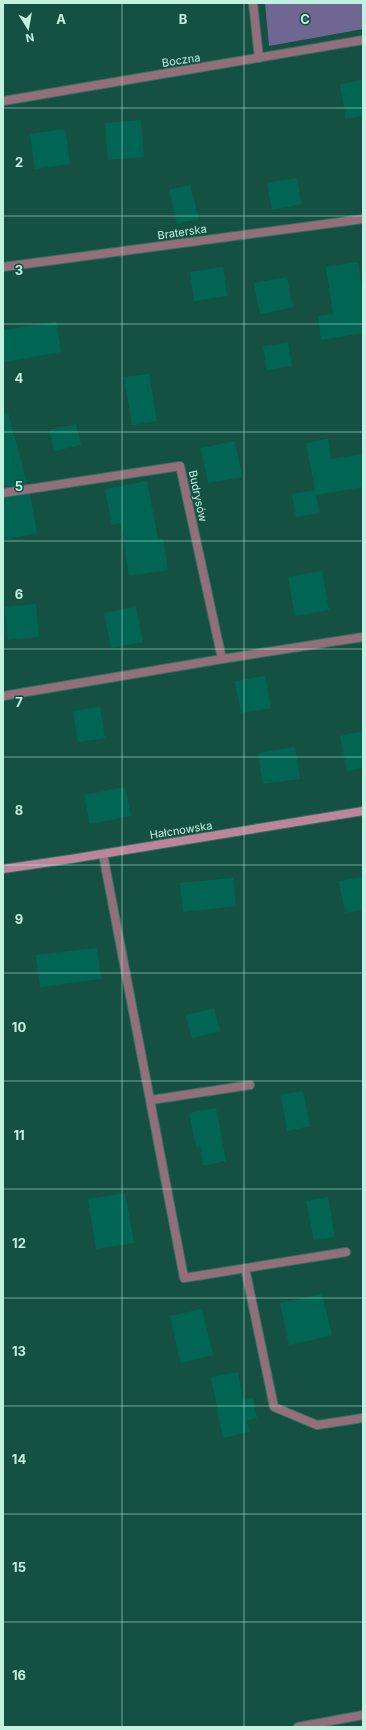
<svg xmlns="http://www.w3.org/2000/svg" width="366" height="1730" viewBox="0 0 366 1730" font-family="Inter,sans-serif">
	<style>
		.green { fill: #6f6692 }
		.building { fill: #006653 }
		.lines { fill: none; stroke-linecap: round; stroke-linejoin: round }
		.lane-casing { stroke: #377163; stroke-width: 10 }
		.street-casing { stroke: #377163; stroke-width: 10 }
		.secondary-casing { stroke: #377163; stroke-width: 10 }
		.lane { stroke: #936f7d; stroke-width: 8 }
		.street { stroke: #936f7d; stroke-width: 8 }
		.secondary { stroke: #bd859c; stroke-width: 8 }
		.grid { fill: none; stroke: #c0f1e1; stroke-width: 1; stroke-opacity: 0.55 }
		.labels { text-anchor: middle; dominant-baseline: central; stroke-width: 3; stroke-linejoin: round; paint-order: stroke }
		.street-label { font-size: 11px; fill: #c0f1e1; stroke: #155143 }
		.grid-label { font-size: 13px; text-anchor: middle; font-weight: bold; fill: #c0f1e1; stroke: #155143; stroke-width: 3; stroke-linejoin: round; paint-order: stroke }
	</style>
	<rect width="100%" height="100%" fill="#155143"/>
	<path class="green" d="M265,3h98v26l-94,17z"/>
	<path class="building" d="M363,80v36l-17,3 -6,-35z
		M141,120l3,37 -36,3 -3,-37z
		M65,129l5,35 -35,5 -5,-35z
		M297,178l4,26 -29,6 -5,-27z
		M190,185l9,34 -22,5 -8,-34z
		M358,262l5,34v37l-42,7 -3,-24 15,-2 -7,-47z
		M223,267l4,29 -33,5 -4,-29z
		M287,277l6,30 -33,7 -6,-31z
		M56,322l5,30 -58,10v-32z
		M288,343l4,23 -25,4 -4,-24z
		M149,374l8,47 -25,4 -8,-48z
		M8,413l19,71 -24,3v-73z
		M76,424l5,21 -27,6 -5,-21z
		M328,439l3,20 32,-5v33l-47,8 3,18 -23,4 -4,-23 23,-4 -9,-47z
		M235,441l7,36 -34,6 -7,-35z
		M147,481l11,58h5l5,31 -39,6 -8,-53 -9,2 -7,-36z
		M30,494l7,39 -34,7v-42z
		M322,571l7,39 -34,6 -7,-39z
		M36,604l3,33 -31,3 -3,-33z
		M136,607l7,35 -32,6 -7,-35z
		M265,676l6,32 -30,5 -6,-32z
		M100,707l5,31 -27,4 -5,-31z
		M363,731v37l-16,3 -7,-35z
		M295,747l5,32 -37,5 -5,-31z
		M125,787l6,29 -41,8 -6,-29z
		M363,877v33l-18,3 -6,-32z
		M233,878l3,28 -53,6 -3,-29z
		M97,948l4,31 -61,8 -4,-32z
		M214,1008l6,23 -28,7 -6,-23z
		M303,1091l7,35 -23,5 -6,-36z
		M216,1108l10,53 -23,5 -3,-20 -4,1 -7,-34z
		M125,1193l9,50 -38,6 -8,-50z
		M328,1197l7,40 -21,3 -8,-39z
		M322,1294l10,41 -43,10 -9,-42z
		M202,1309l11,46 -32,8 -11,-47z
		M238,1372l5,28 10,-2 4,20 -10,2 2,12 -26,6 -12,-61z"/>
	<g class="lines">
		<defs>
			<path id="lane" d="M103,854l81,424 162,-26
				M151,1100l99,-15
				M245,1268l29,139 43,18 46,-7"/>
			<path id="street" d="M253,3l6,55
				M3,101l360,-61
				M3,267l360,-48
				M3,493l177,-27 42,193
				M3,696l219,-37 141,-22
				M298,1727l65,-12"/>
			<path id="secondary" d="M3,869l68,-10 292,-48"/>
		</defs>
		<use href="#lane" class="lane-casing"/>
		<use href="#street" class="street-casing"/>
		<use href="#secondary" class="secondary-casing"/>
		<use href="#lane" class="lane"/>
		<use href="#street" class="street"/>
		<use href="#secondary" class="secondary"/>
	</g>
	<path class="grid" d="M122,3v1724M244,3v1724M3,108h360M3,216h360M3,324h360M3,432h360M3,541h360M3,649h360M3,757h360M3,865h360M3,973h360M3,1081h360M3,1189h360M3,1298h360M3,1406h360M3,1514h360M3,1622h360"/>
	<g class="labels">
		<g class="street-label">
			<text transform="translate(181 60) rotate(-9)">Boczna</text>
			<text transform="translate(182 232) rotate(-8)">Braterska</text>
			<text transform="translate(198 496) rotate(78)">Budrysów</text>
			<text transform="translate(181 830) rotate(-9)">Hałcnowska</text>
		</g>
	</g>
	<g class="grid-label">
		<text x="61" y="24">A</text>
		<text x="183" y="24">B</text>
		<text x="305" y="24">C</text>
		<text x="19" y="167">2</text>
		<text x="19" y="275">3</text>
		<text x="19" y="383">4</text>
		<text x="19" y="491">5</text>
		<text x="19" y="599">6</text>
		<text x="19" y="707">7</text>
		<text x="19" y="815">8</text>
		<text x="19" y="924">9</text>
		<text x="19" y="1032">10</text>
		<text x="19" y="1140">11</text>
		<text x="19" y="1248">12</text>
		<text x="19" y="1356">13</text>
		<text x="19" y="1464">14</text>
		<text x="19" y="1572">15</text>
		<text x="19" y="1680">16</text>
	</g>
	<rect width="366" height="1730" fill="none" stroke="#c0f1e1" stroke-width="8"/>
	<g transform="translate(28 28) rotate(169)" stroke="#155143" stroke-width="3" paint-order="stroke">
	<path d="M0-3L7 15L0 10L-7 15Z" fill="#c0f1e1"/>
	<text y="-6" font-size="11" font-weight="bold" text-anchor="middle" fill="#c0f1e1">N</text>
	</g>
</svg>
